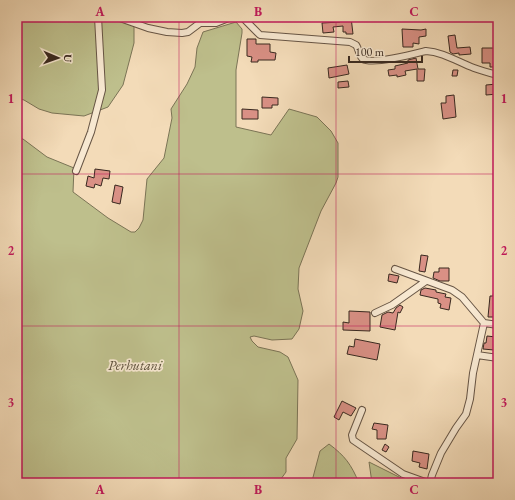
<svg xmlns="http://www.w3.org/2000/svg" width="515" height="500" viewBox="0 0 515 500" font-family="'EB Garamond',serif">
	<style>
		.green { fill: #bebf8c; stroke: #7b7456 }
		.building { fill: #d99085; stroke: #38281f }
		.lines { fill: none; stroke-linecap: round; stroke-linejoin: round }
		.minor-casing { stroke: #675545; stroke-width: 8 }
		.minor { stroke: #f7e8d1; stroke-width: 6 }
		.grid { fill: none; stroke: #c2185b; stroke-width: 1; stroke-opacity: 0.55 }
		.labels { text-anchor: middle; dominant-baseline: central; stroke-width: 3.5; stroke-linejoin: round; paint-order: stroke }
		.park-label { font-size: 14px; font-style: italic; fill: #5a4e3a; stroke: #f7e8d1 }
		.neatline { fill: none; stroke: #c2185b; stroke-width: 1.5 }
		.grid-label { font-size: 13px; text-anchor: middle; font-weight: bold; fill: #c2185b }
	</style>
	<rect width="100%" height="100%" fill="#f3dbb8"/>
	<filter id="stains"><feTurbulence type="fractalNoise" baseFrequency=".005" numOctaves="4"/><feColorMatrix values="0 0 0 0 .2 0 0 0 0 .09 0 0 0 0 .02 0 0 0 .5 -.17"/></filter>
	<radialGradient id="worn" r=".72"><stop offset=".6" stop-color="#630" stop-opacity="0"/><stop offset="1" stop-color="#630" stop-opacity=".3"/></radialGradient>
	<path class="green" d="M17,17h115l2,1v25l-11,42 -15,22 -24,9 -32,-3 -13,-4 -15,-9 -7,-2z
		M236,22l6,7v4l-6,37v57l35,8 18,-26 28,8 14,14 7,12v34l-2,6 -15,28 -22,57 -1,21 5,22 -4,18 -7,10 -20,1 -18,-4 -4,1 2,4 6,6 22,5 8,5 10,23 -1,59 -11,19v14l-8,11h-261v-345l6,1 24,18 27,11 -1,24 35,26 23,14h4l4,-4 4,-8 4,-41 17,-21 8,-40 -1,-9 16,-25 8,-17 2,-19 6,-16z
		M329,444c16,12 22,20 30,39h-49l2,-2 8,-30z
		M369,462l42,21h-39z"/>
	<path class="building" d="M351,17l2,17h-7v-2h-3v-6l-10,1 1,5 -11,1 -1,-10 18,-1 -1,-3z
		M402,29l19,1 5,-1v7l-7,1v7l-6,-1v4h-10z
		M455,35l2,13 13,-1 1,7 -12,1v-2l-6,1 -3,-2 -2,-16z
		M247,39h9v5h14v8l6,1 -1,7h-17v2h-7l1,-5 -5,-1z
		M482,48h16v19h-8v-4h-8z
		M416,58l2,11h7l-1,12h-7v-12l-12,2 1,4 -9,2v-2l-8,1 -1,-6 7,-1v-3l13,-3v-3z
		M347,65l2,9 -20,4 -1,-10z
		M453,70h5l-1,6h-5z
		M348,81l1,6 -11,1v-6z
		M497,84l1,10 -12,1v-10z
		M454,95l2,22 -13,2 -2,-16h5v-7z
		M262,97l16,1v7h-6v3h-10z
		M242,109l16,1v9h-16z
		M95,169l15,2 -1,8 -6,-1 -2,8 -6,-2 -1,4 -8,-2 2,-10 6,2z
		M115,185l8,2 -3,17 -8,-2z
		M421,255l7,1 -3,16 -6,-1z
		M439,268h10v13h-9l-7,-3 1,-6h5z
		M389,274l10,2 -2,7 -9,-2z
		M425,288l11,2v2l10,2 -1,3 6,1 -2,12 -9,-2 1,-4 -3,-1v-4l-18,-4 1,-5z
		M494,290h4l-1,27h-9l2,-21h3z
		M400,305l3,2 -3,6 -2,-1 -3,18 -15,-3 2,-12 6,-3 5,1 3,-5z
		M349,311l21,1v19l-27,-1v-8l6,1z
		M487,336l9,1v6h-2v7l-11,-1 1,-6h2z
		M355,339l25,5 -3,16 -30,-6 2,-8 5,1z
		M342,401l14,7 -5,8 -8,-4 -4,8 -5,-3z
		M374,423l14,2 -2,14h-9v-9l-5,-1z
		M385,444l4,3 -3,5 -4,-2z
		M413,451l16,3 -2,15 -8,-2 1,-4 -8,-2z"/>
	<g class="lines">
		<defs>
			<path id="minor" d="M117,17l31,11 19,4 15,1 6,-1 12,-9h16l15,-6
				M242,17l18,18 90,7 6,3c3,4 3,11 7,14 10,6 51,-5 63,-8 17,1 32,11 48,17 8,3 16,5 24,7
				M76,171l15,-39 11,-42 -4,-73
				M395,269l57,21 10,7 22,26 14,2
				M375,313l17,-8 34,-24
				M477,355l21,3
				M362,410l-10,25 1,5 50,34 25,9
				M430,483l2,-8 9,-22 15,-25 10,-14 4,-15 3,-26 11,-50"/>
		</defs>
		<use href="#minor" class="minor-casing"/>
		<use href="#minor" class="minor"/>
	</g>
	<path class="grid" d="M179,17v466M336,17v466M17,174h481M17,326h481"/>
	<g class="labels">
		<g class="park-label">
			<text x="135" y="365">Perhutani</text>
		</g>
	</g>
	<rect width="515" height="500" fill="none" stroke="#f3dbb8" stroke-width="44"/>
	<g transform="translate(58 58) rotate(92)" stroke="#f7e8d1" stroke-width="3" paint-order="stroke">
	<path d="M0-3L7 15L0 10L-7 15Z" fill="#38281f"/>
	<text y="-6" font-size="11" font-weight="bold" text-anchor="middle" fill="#38281f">U</text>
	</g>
	<path d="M349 56v6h73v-6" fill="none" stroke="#38281f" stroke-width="2"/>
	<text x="355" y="56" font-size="12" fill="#38281f" stroke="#f7e8d1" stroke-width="3" paint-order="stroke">100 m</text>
	<rect x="22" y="22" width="471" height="456" class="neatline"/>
	<g class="grid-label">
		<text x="100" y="16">A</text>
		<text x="258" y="16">B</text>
		<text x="414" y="16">C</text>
		<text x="11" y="103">1</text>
		<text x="504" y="103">1</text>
		<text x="11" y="255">2</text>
		<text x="504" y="255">2</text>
		<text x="11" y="407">3</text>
		<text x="504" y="407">3</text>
		<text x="100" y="494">A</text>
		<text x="258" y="494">B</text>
		<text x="414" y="494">C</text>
	</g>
	<rect width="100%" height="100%" filter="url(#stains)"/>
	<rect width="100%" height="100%" fill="url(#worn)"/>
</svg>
